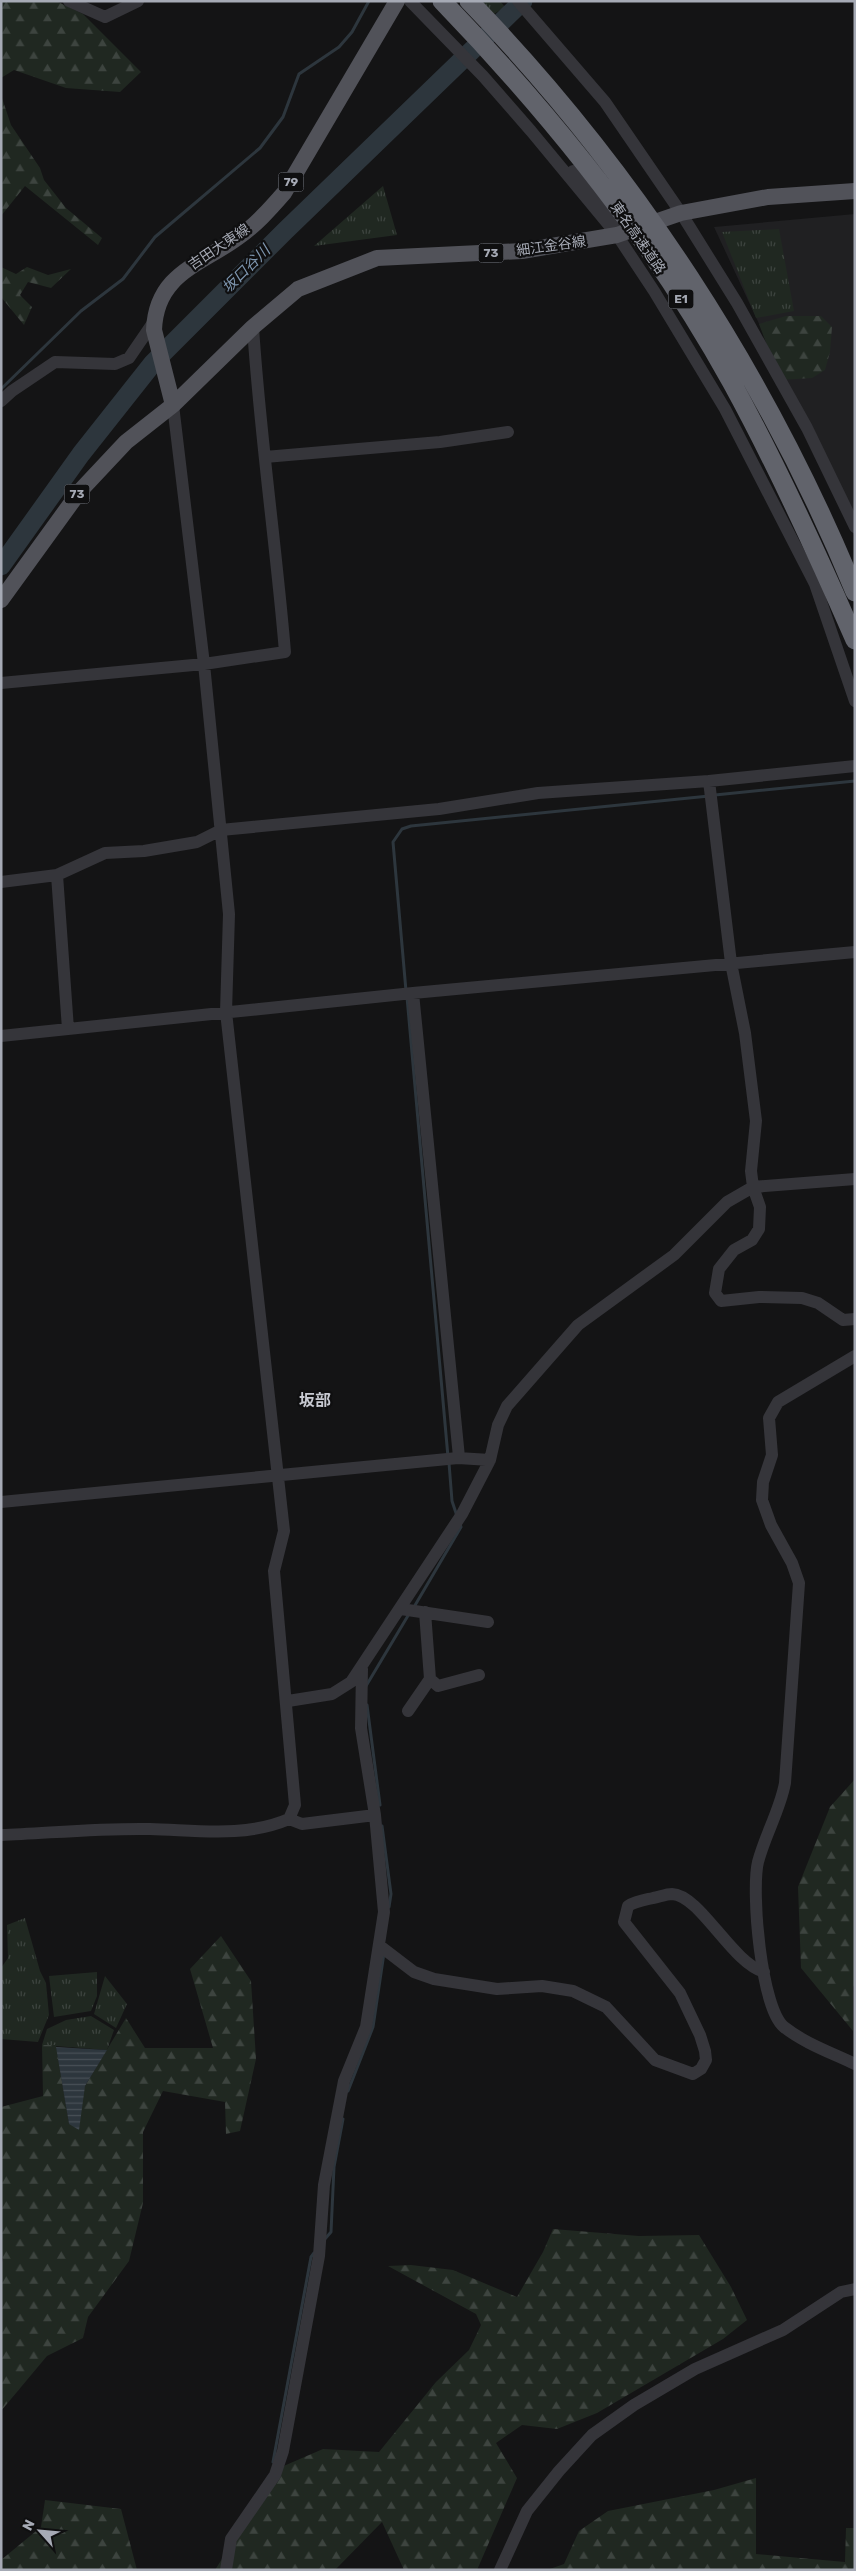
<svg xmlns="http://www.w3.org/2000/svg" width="856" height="2571" viewBox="0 0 856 2571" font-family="Rubik,'Noto Sans JP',sans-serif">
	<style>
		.built { fill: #202022 }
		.grass { fill: url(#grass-tufts) }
		.forest { fill: url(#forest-firs) }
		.water { fill: url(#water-rules) }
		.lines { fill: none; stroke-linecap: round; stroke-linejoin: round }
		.stream { stroke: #2d363d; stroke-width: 3 }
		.river { stroke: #2d363d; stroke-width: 19 }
		.minor { stroke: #35353a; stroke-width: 12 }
		.major { stroke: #515259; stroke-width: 16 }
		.highway-bridge { stroke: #61636b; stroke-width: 19 }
		.labels { text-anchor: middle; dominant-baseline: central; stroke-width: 4.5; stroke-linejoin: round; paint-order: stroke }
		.shield { fill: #0f0f10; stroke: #797c84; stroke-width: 1 }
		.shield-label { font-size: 12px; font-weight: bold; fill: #a6aab5 }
		.street-label { font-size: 14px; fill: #a6aab5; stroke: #0f0f10 }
		.water-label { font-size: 15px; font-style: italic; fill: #7e96af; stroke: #0f0f10 }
		.quarter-label { font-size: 16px; font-weight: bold; fill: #c7c9d1; stroke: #0f0f10 }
	</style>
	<defs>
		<pattern id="grass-tufts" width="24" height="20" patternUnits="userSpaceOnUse" patternTransform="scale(1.25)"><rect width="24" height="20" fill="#202821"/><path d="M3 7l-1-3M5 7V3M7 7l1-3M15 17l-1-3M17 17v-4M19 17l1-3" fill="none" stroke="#3d443f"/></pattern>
		<pattern id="forest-firs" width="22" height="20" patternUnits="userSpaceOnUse" patternTransform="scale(1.25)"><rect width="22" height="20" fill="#202821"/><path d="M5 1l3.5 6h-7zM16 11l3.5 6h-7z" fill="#3d443f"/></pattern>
		<pattern id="water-rules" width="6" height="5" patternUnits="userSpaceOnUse" patternTransform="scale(1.25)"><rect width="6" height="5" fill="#2d363d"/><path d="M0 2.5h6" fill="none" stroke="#485057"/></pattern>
	</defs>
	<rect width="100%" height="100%" fill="#141415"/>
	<path class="built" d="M855,214v324l-26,-64 -115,-247z"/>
	<path class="grass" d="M481,1h19l5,6 -11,7z
		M383,186l14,49 -83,11z
		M779,229l15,82 -38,7 -34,-86z
		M25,1918l15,53 6,12 3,32 -11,27 -37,-3v-71l7,-10 -1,-33z
		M97,1972v24l-6,15 -37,6 -5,-41z
		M105,1976l22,28 -11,24 -22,-14z
		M91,2016l23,14 -7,20 -65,-5 5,-16 19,-9z"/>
	<path class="forest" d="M1,1h55l27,13 58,58 -21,20 -54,-4 -52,-18 -13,8z
		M1,95l10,30 29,43 4,12 22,28 36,30 -4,7 -73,-59 -24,30z
		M1,267l15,7 11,-7 21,8 23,-6 -20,19 -23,-6 -8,13 12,12 -8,18 -23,-28z
		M786,316h35l11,11 -2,25 -5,18 -13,8 -32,2 -21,-56z
		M855,1779v205l-2,3v44l-52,-63 -3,-81 32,-80z
		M221,1936l30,45 5,78 -16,72 -14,3 -1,-32 -62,-11 -20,41v71l-14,58 -41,56 -5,21 -36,18 -46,55v-145l2,-7 -2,-4v-148l42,-11 -1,-51h14l13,79 16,-38 41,-68 19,30h68l-23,-79z
		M553,2229l86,7 60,-1 32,52 16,33 -24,19 -126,74 -40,16 -35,-4 -26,18 21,35 -40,92h-73l-22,-48 -47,48h-120l64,-102 44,-19 56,3 57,-70 33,-32 12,-25 -5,-11 -88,-48 23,-1 42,5 64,27 26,-45z
		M756,2478v76l89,8 1,-34h9v42h-308l17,-6 15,-33 29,-20 106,-21z
		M45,2500l76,9 16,61h-136v-10l40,-33z"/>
	<path class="water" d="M56,2047l51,3 -22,36 -6,44 -10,-6z"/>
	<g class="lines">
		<path class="stream" d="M1,389l80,-78 42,-32 32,-42 105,-89 23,-31 16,-43 40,-27 13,-15 17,-31
			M715,795l140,-14
			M406,991l-13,-149 9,-13 9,-3 298,-30
			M407,997l41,460
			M449,1463l3,38 5,15
			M414,1607l47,-80 -1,-3
			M366,1686l43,-72
			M367,1705l13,100
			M382,1826l9,68 -2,13
			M348,2091l25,-64 11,-74
			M324,2240l7,-8 3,-65 9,-48
			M273,2462l38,-205 3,-4"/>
		<path class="river" d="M1,566l80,-112 72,-91 132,-132 238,-230"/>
		<path class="minor" d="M69,1l36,16 33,-16
			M410,1l73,75 48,55 86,104 37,56 71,118 90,175 40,117
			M518,1l87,101 76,111 56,90 70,125 48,99
			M573,171l53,60
			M1,401l11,-10 43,-29 60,2 14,-6 26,-38
			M265,457l175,-15 68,-10
			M1,683l203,-19 81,-12c-9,-108 -25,-216 -32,-325
			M709,781l22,182 14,70 11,88 -5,50 2,16 7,20 -1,22 -7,11 -18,10 -15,19 -4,24 6,8 38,-4 43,1 16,5 25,17 12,-1
			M57,875l11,154
			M1,882l56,-7 48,-22 39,-2 53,-9 24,-12 218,-21 99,-16 171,-12 146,-15
			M413,993l46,464
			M1,1036l412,-43 442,-41
			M855,1356l-77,46 -9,16 3,37 -9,27 -1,18 9,25 21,38 7,20 -14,200c-5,27 -20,52 -27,79 -7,29 3,146 26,165 20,16 48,26 71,37
			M1,1502l457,-44 32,2
			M401,1609l87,13
			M425,1612l5,67 8,7 41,-11
			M288,1701l44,-7 19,-12 111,-168 28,-54 8,-35 9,-19 71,-81 96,-70 53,-53 26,-15 102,-8
			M408,1711l22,-32
			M289,1819l13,5 73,-9
			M1,1835c49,-2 100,-7 149,-6 46,1 95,9 139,-10l6,-14 -21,-234 10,-40 -58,-519 3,-98 -25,-250 -31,-259
			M380,1946l34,26 20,7 63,10 45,-3 31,5 33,16 49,53 38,14 8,-5 5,-9 -1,-9 -5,-16 -20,-42 -56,-71 4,-16c8,-5 16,-6 25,-8 6,-1 13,-4 19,-4 28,1 60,69 92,78
			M226,2570l5,-31 44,-64 8,-24 36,-195 5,-71 20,-104 22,-54 18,-115 -9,-97 -14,-87 1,-59
			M500,2570l27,-59 32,-40 33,-36 42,-30 61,-36 88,-39 58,-38 14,-3"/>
		<path class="major" d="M173,405l-19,-75c2,-56 46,-65 83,-92 18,-12 33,-29 47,-45l113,-192
			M1,600l79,-109 46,-49 47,-37 80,-78 45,-38 79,-31 145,-7 95,-16 64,-22 87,-16 87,-6"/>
		<path class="highway-bridge" d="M442,1c111,115 213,242 290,382 46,84 85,170 123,257
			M469,1c164,169 296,372 386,591"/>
	</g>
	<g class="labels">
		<g class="shield">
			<rect x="278.5" y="172.5" width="25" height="19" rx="4"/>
			<rect x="478.5" y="243.5" width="25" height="19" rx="4"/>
			<rect x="668.5" y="289.5" width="25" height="19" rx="4"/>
			<rect x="64.5" y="484.5" width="25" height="19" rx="4"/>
		</g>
		<g class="shield-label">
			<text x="291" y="182">79</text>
			<text x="491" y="253">73</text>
			<text x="681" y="299">E1</text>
			<text x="77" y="494">73</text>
		</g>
		<g class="street-label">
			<text transform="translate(638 238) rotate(55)">東名高速道路</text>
			<text transform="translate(551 246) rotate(-8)">細江金谷線</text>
			<text transform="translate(219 247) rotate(-34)">吉田大東線</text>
		</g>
		<g class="water-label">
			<text transform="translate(246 269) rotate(-45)">坂口谷川</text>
		</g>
		<g class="quarter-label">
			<text x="315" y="1400">坂部</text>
		</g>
	</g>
	<rect width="856" height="2571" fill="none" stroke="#a6aab5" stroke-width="5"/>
	<g transform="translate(40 2531) rotate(297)" stroke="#0f0f10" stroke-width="4" paint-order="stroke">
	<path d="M0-4L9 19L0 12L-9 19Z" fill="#a6aab5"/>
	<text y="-8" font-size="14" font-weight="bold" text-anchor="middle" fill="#a6aab5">N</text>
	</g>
</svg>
